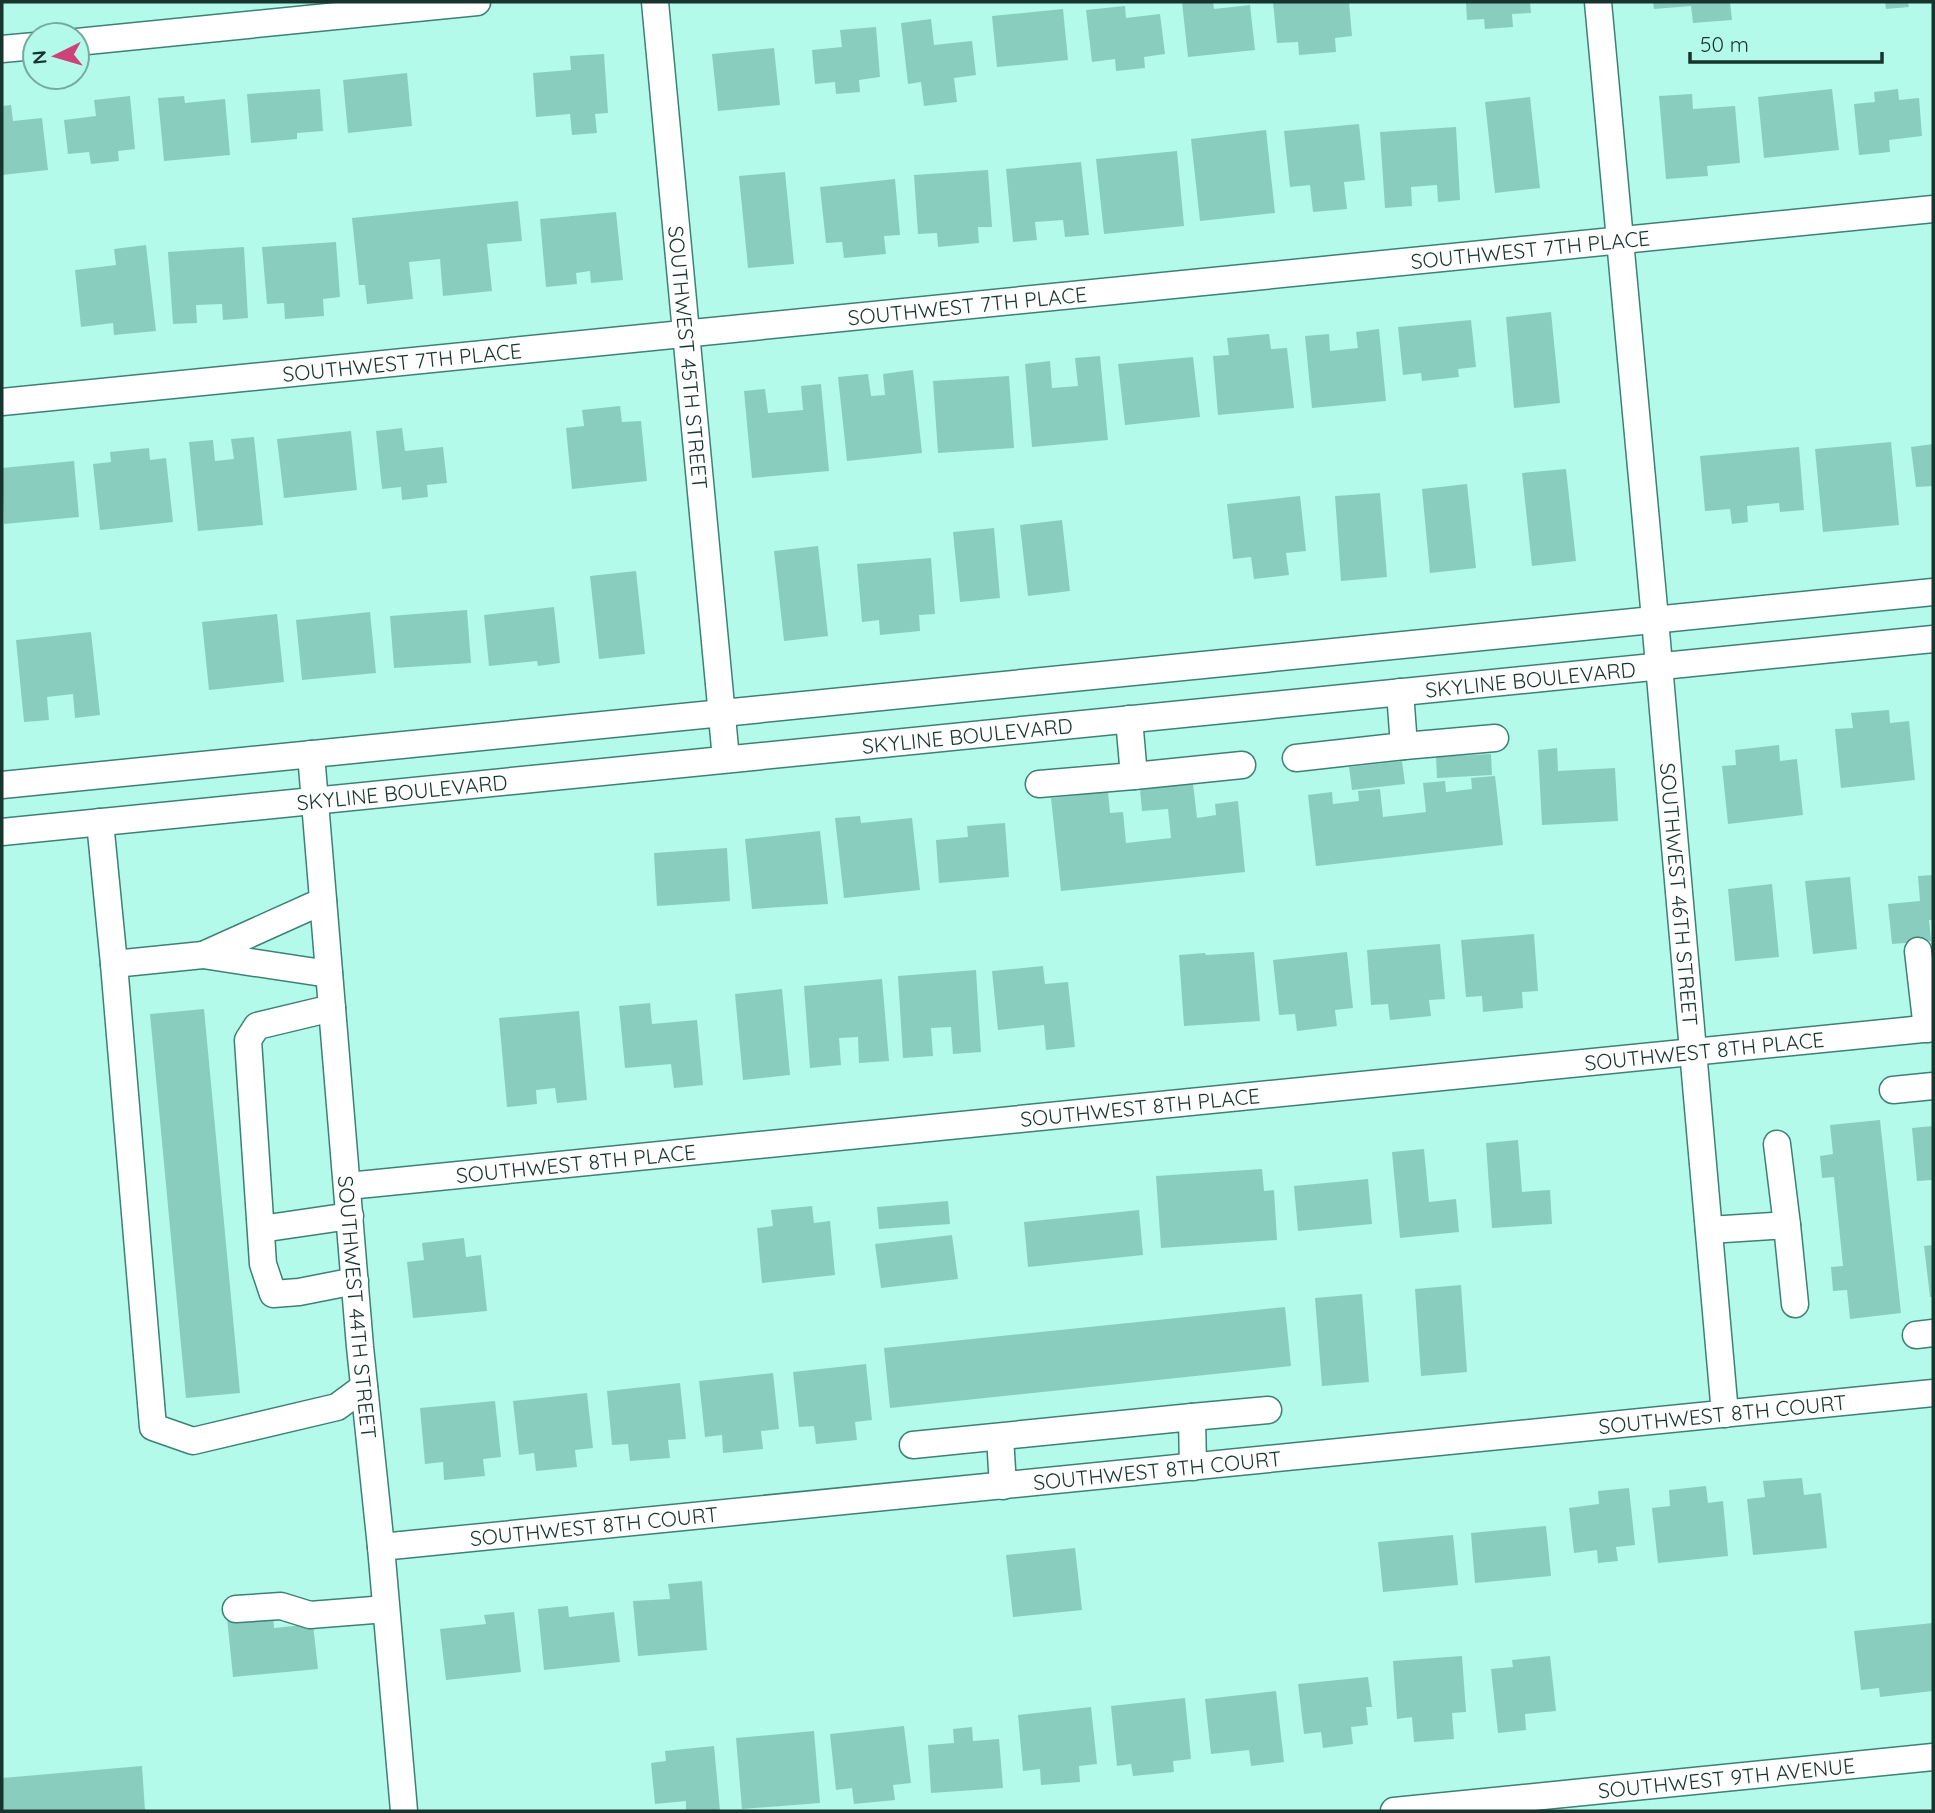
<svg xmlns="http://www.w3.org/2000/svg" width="1935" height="1813" viewBox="0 0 1935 1813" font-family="Quicksand,sans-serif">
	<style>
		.building { fill: #89cdbf }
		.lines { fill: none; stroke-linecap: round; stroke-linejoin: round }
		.minor-casing { stroke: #3d8175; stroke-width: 29 }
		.minor { stroke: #fff; stroke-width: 26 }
		.labels { text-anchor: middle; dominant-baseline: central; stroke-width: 7; stroke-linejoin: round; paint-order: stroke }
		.street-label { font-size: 21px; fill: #17342e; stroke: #b4faeb }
	</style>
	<rect width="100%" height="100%" fill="#b4faeb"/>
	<path class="building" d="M1182,2h31l1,7 36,-4 5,45 -67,7z
		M1273,2h76l3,34 -17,2 1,14 -37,3 -1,-13 -21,1z
		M1466,2h64l1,11 -19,1 1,13 -28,2 -1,-10 -17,1z
		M1653,2h77l2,18 -39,3 -2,-17 -37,3z
		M1885,2h23l1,5 -23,2z
		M1125,6l1,12 34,-4 5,40 -21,3 1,11 -29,3 -1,-12 -23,3 -6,-52z
		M1063,9l5,51 -71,7 -5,-51z
		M931,19l3,26 38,-4 4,34 -22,3 3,24 -33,4 -3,-24 -13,2 -7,-61z
		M876,27l4,50 -21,3 1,12 -24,2 -1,-12 -20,2 -3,-34 30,-3 -2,-17z
		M774,48l6,57 -62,6 -6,-57z
		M604,54l4,59 -13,1 2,19 -25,2 -2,-21 -34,3 -3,-44 38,-3 -1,-14z
		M407,73l5,53 -64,7 -5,-53z
		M320,89l3,42 -26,2v6l-46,4 -4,-49z
		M1832,89l7,61 -75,8 -6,-61z
		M1898,89l1,11 20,-2 3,38 -33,4 1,12 -31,3 -5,-51 21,-2 -1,-10z
		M1692,94l1,15 42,-3 5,57 -33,3 1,10 -42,3 -7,-83z
		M130,96l5,53 -17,2 1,10 -28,3 -2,-12 -21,2 -4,-34 32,-4 -2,-16z
		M184,96l1,7 40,-4 5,56 -66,6 -6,-63z
		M1530,97l10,91 -45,5 -10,-91z
		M11,105l2,16 29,-3 6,52 -46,5v-69z
		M1359,124l6,56 -21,2 3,27 -34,3 -3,-27 -20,2 -6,-56z
		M1456,127l4,73 -22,2 -1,-17 -26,2 1,19 -27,2 -5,-76z
		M1266,130l9,83 -75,8 -9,-82z
		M1177,151l7,75 -80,8 -8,-75z
		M1081,162l8,73 -24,2 -2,-17 -28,2 2,18 -24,2 -7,-73z
		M988,170l4,57h-14l1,16 -41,4 -1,-14 -19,1 -4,-59z
		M785,172l9,92 -46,4 -9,-92z
		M895,179l5,56 -16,1 2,18 -42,4 -2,-16 -16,1 -6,-56z
		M518,201l4,40 -35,3 5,47 -49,5 -3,-37 -31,3 4,37 -46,5 -2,-19h-6l-7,-67z
		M616,212l7,68 -32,3 -1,-12 -14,2 1,11 -31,3 -6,-68z
		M336,242l4,55 -17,2 1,17 -39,3 -1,-16 -17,1 -5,-57z
		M146,245l10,86 -42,4 -1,-12 -32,4 -6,-57 41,-5 -2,-16z
		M244,247l4,71 -25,2 -1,-16 -26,1 1,18 -24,1 -5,-72z
		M1551,312l9,91 -46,5 -8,-91z
		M1471,320l5,47 -18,2 1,8 -37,4 -1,-8 -18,2 -5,-48z
		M1379,329l7,72 -74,7 -7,-72 24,-2 1,17 28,-3 -2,-16z
		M1269,334l2,15 16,-1 7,60 -76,7 -5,-59 16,-1 -2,-17z
		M1100,356l8,84 -76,7 -7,-83 25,-3 2,27 26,-2 -3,-28z
		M1193,357l7,60 -75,8 -7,-61z
		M913,370l9,83 -75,8 -9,-84 30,-3 3,22 14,-1 -2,-21z
		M1009,376l5,72 -76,5 -5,-72z
		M821,384l8,87 -77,7 -8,-87 21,-2 3,24 35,-3 -2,-24z
		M620,406l2,16 19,-1 6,60 -75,8 -6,-61 18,-2 -2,-16z
		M402,428l3,23 38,-4 4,36 -20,2 1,12 -26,3 -1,-13 -19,2 -6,-58z
		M351,431l6,59 -73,8 -7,-59z
		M254,437l9,88 -65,6 -9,-89 24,-2 2,21 19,-2 -3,-20z
		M1891,442l8,83 -76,7 -8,-83z
		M1933,444v42l-17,1 -5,-40z
		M1799,447l5,63 -24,2 -1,-9 -32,3 1,16 -16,2 -2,-15 -25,2 -5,-55z
		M149,448l1,12 16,-2 7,64 -73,8 -7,-66 18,-2 -1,-10z
		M74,461l5,56 -75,7 -2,-56z
		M1566,469l10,92 -44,5 -10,-93z
		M1467,484l9,84 -46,5 -8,-84z
		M1380,493l7,84 -46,4 -6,-85z
		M1300,496l6,55 -20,2 3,22 -35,4 -3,-22 -18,2 -6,-55z
		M1062,520l8,71 -42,5 -8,-71z
		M994,528l6,70 -40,4 -7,-70z
		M818,546l10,90 -44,5 -10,-90z
		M931,558l4,56 -16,1 1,16 -40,4 -1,-15 -17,2 -5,-58z
		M636,571l9,83 -46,5 -9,-83z
		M554,607l6,56 -22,3 -1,-5 -48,5 -5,-51z
		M467,610l4,53 -77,5 -4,-52z
		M370,612l6,61 -74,7 -6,-60z
		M277,614l7,68 -75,8 -7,-68z
		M91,632l9,83 -25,3 -2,-24 -26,3 2,23 -25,2 -8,-82z
		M1889,710l1,13 19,-2 6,59 -74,8 -6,-59 18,-1 -2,-15z
		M1779,745l1,16 17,-2 6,56 -75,9 -6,-58 14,-1 -1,-15z
		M1557,748l1,23 57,-3 3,53 -76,4 -4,-75z
		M1491,754l1,21 -55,3 -1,-21z
		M1402,761l3,23 -53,6 -3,-23z
		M1495,776l8,69 -187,21 -8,-71 24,-3 1,12 26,-3 -1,-10 22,-2 3,28 43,-5 -3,-29 22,-2 1,11 26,-3 -1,-11z
		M1193,784l4,34 19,-3 -1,-11 23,-3 7,71 -184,19 -10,-93 57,-6 2,21 13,-1 3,31 45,-5 -3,-29 -26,2 -2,-22z
		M860,816l1,7 51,-5 8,72 -76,8 -9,-80z
		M1005,823l4,54 -70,6 -3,-43 32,-3 -1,-11z
		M820,831l8,73 -76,5 -7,-70z
		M727,848l3,53 -73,5 -3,-53z
		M1933,875v45h-4l2,21 -39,3 -4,-40 32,-3 -2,-25z
		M1850,877l7,72 -44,5 -8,-73z
		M1772,884l7,73 -44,4 -7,-72z
		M1534,934l4,57 -16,1 1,16 -40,4 -1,-16 -16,1 -5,-57z
		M1440,944l5,55 -16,1 2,16 -41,4 -2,-16 -17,1 -4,-55z
		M1254,952l6,69 -76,5 -5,-71 26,-2 1,2z
		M1347,952l6,56 -18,2 2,16 -40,5 -2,-17 -16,1 -6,-55z
		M1043,966l2,18 23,-2 7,65 -29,3 -2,-25 -46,5 -6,-59z
		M976,970l5,82 -28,2 -2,-27 -20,1 2,28 -30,2 -5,-82z
		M882,979l7,82 -30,2 -1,-26 -19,1 2,27 -31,3 -6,-82z
		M782,989l8,86 -47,5 -8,-86z
		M650,1003l2,21 45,-4 6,65 -29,3 -3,-24 -46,4 -6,-62z
		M204,1009l36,384 -54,5 -36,-384z
		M579,1011l8,89 -30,3 -2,-15 -19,2 1,14 -30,3 -8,-89z
		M1880,1120l21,193 -51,6 -3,-29 -14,1 -2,-24 12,-1 -9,-89 -12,1 -2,-22 13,-2 -3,-29z
		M1933,1126v54l-16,1 -5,-53z
		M1518,1140l4,52 28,-2 2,34 -60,4 -6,-85z
		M1424,1149l5,53 27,-3 3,33 -59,6 -8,-86z
		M1262,1169l2,22 10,-1 3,50 -116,8 -5,-72z
		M1368,1179l4,45 -74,7 -4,-45z
		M948,1201l2,23 -71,5 -2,-22z
		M812,1206l2,17 16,-2 5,54 -73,8 -5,-55 16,-2 -2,-16z
		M1139,1210l4,45 -115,12 -4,-45z
		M952,1235l6,44 -77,9 -6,-44z
		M464,1238l2,19 15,-2 6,56 -74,7 -6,-56 17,-2 -2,-17z
		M1933,1245v52h-3l-6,-51z
		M1461,1285l6,87 -46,4 -6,-87z
		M1362,1294l7,88 -47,4 -7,-88z
		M1285,1307l6,59 -401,42 -6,-60z
		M866,1364l6,56 -17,2 2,18 -41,4 -2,-18 -15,1 -6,-55z
		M773,1373l6,56 -18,2 2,18 -40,4 -1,-18 -17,2 -6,-56z
		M680,1383l6,56 -18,1 2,18 -40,3 -2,-17 -16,1 -5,-54z
		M587,1393l6,55 -18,2 2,17 -41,4 -2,-18 -15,2 -6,-54z
		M495,1401l6,56 -18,2 2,17 -41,4 -1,-18 -18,2 -5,-56z
		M1802,1478l2,17 17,-2 6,55 -74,7 -6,-56 18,-2 -2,-16z
		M1706,1486l2,17 15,-2 5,55 -70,7 -6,-55 18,-2 -1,-16z
		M1629,1488l6,57 -19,2 2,14 -20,2 -1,-13 -23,3 -5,-45 30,-4 -1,-13z
		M1546,1526l5,50 -76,7 -4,-50z
		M1453,1535l5,50 -75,7 -5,-50z
		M1075,1548l7,62 -69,7 -7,-62z
		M702,1581l5,69 -69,6 -5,-55 37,-2 -2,-15z
		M568,1606l1,11 45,-5 6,50 -76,8 -6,-61z
		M514,1612l7,60 -75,8 -6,-51 46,-5 -2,-9z
		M273,1613l1,15 39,-4 5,45 -85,8 -6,-59z
		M1933,1623v68l-53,6 -1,-9 -18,2 -7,-59z
		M1462,1656l4,56 -14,1 2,26 -40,3 -2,-25 -15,2 -4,-58z
		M1550,1656l6,55 -31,3 1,16 -28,3 -7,-64 22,-2 -1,-7z
		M1368,1677l4,30h-6l2,18 -17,2 2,17 -30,4 -2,-16 -17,2 -6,-50z
		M1276,1691l8,71 -33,4 -2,-16 -38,4 -6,-55z
		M1185,1698l6,61 -18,2 1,11 -41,4 -2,-12 -14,2 -6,-60z
		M1091,1707l6,57 -18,2 1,16 -39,3 -1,-16 -17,2 -5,-56z
		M904,1726l7,57 -18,2 2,15 -41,4 -2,-16 -16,2 -6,-56z
		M972,1727l1,14 26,-2 4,49 -72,5 -3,-48 26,-2 -1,-14z
		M814,1731l6,72 -78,6 -6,-71z
		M714,1746l6,65h-34v-10l-31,3 -4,-41 15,-2 -1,-10z
		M142,1766l3,45h-143v-33z"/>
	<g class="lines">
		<defs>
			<g id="minor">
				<path id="s1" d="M655,2l71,757"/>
				<path id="s2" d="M1598,2l55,595 72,817"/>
				<path d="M77,42l400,-40"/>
				<path d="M2,49l33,-3"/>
				<path id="s3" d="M2,402l1931,-193"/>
				<path d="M1129,719l5,57 108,-11"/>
				<path d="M1404,746l91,-8"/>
				<path id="s4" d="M311,754l49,593 21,200 23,264"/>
				<path d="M1296,758l108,-12 -4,-54"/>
				<path d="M1039,784l95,-8"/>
				<path d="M2,785l1931,-193"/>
				<path d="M100,822l14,142"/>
				<path id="s5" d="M2,832l1931,-193"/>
				<path d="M323,901l-120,54 126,19"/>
				<path d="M1918,951l9,78"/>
				<path d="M203,955l-89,9 39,463 40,14 144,-34 27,-20"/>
				<path d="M332,1008l-75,18 -9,14 15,224 10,30 26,-2 56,-11"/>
				<path d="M1893,1090l40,-4"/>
				<path d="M1777,1144l10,81"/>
				<path id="s6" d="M348,1186l1585,-158"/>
				<path d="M261,1229l89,-13"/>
				<path d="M1709,1230l78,-5 8,79"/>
				<path d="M1916,1335l17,-2"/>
				<path d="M1192,1417l76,-7"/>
				<path d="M1000,1437l3,49"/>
				<path d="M913,1445l279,-28 1,50"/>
				<path id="s7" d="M381,1547l1552,-154"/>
				<path d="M236,1609l45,-3 29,9 76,-6"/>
				<path id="s8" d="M1394,1811l539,-54"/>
			</g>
		</defs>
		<use href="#minor" class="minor-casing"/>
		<use href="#minor" class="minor"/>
	</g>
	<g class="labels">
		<g class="street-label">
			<text stroke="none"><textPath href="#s3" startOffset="1536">SOUTHWEST 7TH PLACE</textPath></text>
			<text stroke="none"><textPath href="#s3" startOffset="970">SOUTHWEST 7TH PLACE</textPath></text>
			<text stroke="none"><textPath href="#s1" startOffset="357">SOUTHWEST 45TH STREET</textPath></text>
			<text stroke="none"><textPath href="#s3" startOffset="402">SOUTHWEST 7TH PLACE</textPath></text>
			<text stroke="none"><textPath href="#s5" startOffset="1536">SKYLINE BOULEVARD</textPath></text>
			<text stroke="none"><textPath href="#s5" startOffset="970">SKYLINE BOULEVARD</textPath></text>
			<text stroke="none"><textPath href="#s5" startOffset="402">SKYLINE BOULEVARD</textPath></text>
			<text stroke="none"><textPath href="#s2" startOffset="896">SOUTHWEST 46TH STREET</textPath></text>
			<text stroke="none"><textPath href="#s6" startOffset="1363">SOUTHWEST 8TH PLACE</textPath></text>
			<text stroke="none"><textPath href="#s6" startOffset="796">SOUTHWEST 8TH PLACE</textPath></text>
			<text stroke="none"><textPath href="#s6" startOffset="229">SOUTHWEST 8TH PLACE</textPath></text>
			<text stroke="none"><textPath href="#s4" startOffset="555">SOUTHWEST 44TH STREET</textPath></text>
			<text stroke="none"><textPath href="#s7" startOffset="1348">SOUTHWEST 8TH COURT</textPath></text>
			<text stroke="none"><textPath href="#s7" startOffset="780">SOUTHWEST 8TH COURT</textPath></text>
			<text stroke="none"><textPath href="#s7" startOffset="214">SOUTHWEST 8TH COURT</textPath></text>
			<text stroke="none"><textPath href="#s8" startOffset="334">SOUTHWEST 9TH AVENUE</textPath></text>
		</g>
	</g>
	<rect width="1935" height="1813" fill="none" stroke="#17342e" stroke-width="7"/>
	<g transform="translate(56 56) rotate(265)"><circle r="33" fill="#b4faeb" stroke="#75ab9f" stroke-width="2"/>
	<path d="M0-5L12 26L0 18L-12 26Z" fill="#cd4279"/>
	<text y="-10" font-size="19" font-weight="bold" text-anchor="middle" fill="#17342e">N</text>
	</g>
	<path d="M1690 52v10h192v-10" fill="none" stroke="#17342e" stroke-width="3.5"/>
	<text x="1700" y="52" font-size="21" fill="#17342e" stroke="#b4faeb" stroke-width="5" paint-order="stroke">50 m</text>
</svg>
